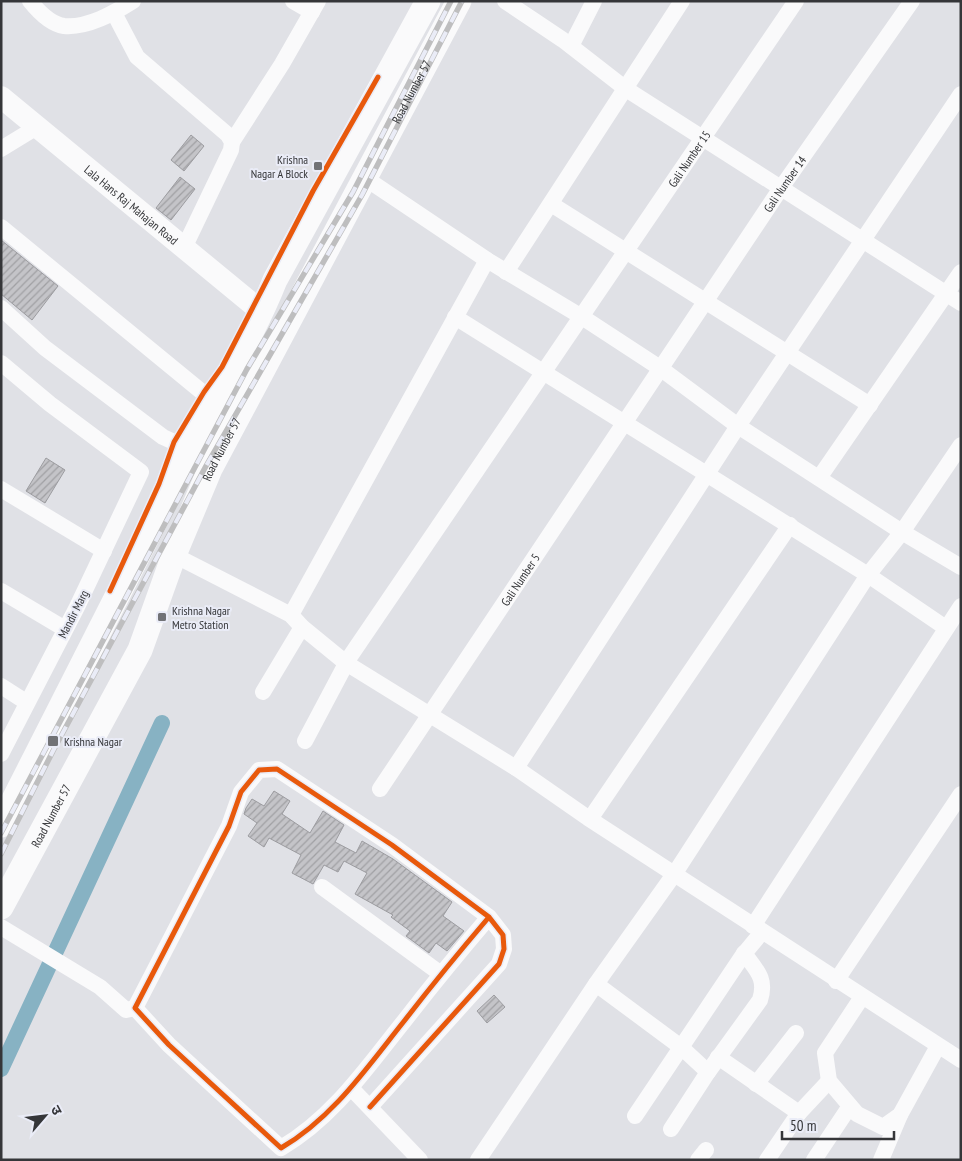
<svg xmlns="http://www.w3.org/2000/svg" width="962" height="1161" viewBox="0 0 962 1161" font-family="'PT Sans Narrow','Noto Sans Devanagari',sans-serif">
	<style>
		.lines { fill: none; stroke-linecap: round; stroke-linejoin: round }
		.canal { stroke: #87b2c3; stroke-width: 16 }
		.building { fill: url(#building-hatch); stroke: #9c9ca0 }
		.street { stroke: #fafafb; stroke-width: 16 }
		.secondary { stroke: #fafafb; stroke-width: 22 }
		.primary { stroke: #fafafb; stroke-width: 25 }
		.rail-casing { stroke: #bebebf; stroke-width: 5.5 }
		.rail { stroke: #eaecf7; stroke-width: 4; stroke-dasharray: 11; stroke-linecap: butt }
		.cycleway-casing { stroke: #eaecf7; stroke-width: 8 }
		.cycleway { stroke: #e8590c; stroke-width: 5 }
		.poi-dot { fill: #717276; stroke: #eaecf7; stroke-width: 2 }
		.labels { text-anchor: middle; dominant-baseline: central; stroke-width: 4; stroke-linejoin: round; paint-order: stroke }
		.street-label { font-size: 12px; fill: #353639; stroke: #eaecf7 }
		.poi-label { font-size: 12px; fill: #353639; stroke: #eaecf7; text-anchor: start }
	</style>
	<defs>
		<pattern id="building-hatch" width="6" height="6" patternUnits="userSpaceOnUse" patternTransform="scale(1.25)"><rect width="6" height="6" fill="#c4c4c8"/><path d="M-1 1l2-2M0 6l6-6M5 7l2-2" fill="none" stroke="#a0a0a3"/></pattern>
	</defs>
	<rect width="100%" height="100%" fill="#e0e1e6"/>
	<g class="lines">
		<path class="canal" d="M1,1069l161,-346"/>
	</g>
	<path class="building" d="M191,135l13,11 -20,25 -13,-11z
		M180,177l15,12 -24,31 -15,-12z
		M1,240l57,46 -26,34 -31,-26z
		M46,458l19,12 -20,33 -19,-12z
		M274,791l16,10 -8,13 28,19 13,-22 21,14 -9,17 21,11 6,-12 31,18 59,43 -9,14 21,15 -17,20 -11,-8 -7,10 -23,-17 4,-5 -19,-14 2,-2 -38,-21 12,-21 -23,-12 -6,11 -14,-7 -11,19 -21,-11 9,-18 -32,-17 -5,9 -16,-11 9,-13 -13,-9 2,-6 6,-9 12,7z
		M494,995l11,12 -18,16 -10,-12z"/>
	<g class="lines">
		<g class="street">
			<path d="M30,1c8,10 20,23 34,25 24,2 50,-13 69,-25"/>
			<path d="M293,1l19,11"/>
			<path d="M505,1l58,39 63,49 335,214"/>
			<path d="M114,13l23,44 91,78 4,7 -1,8 -47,98"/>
			<path d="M571,46l23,-45"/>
			<path d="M232,142l50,-78 36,-63"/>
			<path d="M1,149l36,-22"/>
			<path d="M365,178l122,82 95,57 78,51 78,58 164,106 59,35"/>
			<path d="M551,204l319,201"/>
			<path d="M1,227l212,174"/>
			<path d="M506,272l176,-271"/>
			<path d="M1,308l44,40 118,89 11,5 11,13"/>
			<path d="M455,317l413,258 78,53"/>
			<path d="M1,363l49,41 91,68 -64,135 -76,147"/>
			<path d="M819,478l142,-206"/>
			<path d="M1,489l103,62"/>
			<path d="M174,555l117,60 11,12 44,36 170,105 72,50 373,242"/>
			<path d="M1,591l64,38"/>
			<path d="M291,615l196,-355"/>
			<path d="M1,686l25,16"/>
			<path d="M263,692l39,-65"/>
			<path id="s1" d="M305,741l44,-83 447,-657"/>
			<path d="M516,768l222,-342 223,-332"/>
			<path id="s2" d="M380,789l401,-601 131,-187"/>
			<path d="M590,819l200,-294"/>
			<path d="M322,887l119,87"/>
			<path d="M753,926l208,-320"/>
			<path d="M1,927l99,60 26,23 9,-2"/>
			<path d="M836,981l125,-187"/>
			<path d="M596,984l85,63 27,25"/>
			<path d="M862,997l-37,56 4,28 28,33 26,13 17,-12 38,-69"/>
			<path d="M718,1057l81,56 -32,47"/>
			<path d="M756,1084l40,-51"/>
			<path d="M351,1088l69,72"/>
			<path d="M370,1107l129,-143 5,-15 -1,-14 -14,-18 -97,-72 -115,-76 -18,1 -18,22 -12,34 -94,182 34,37 112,103c52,-30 87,-82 124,-128 27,-35 55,-69 84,-103"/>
			<path d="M799,1113l30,-32"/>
			<path d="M635,1116l108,-161 19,-23"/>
			<path d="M671,1129l37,-57 52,-72c7,-22 -4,-30 -16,-47"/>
			<path d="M478,1160l118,-176 79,-111 193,-298 34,-43 59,-87"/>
			<path d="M698,1160l8,-10"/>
			<path d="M814,1160l36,-54"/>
			<path d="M881,1160l19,-45"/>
		</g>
		<path class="secondary" id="s3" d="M1,97l261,215"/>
		<g class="primary">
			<path d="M1,825l170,-335c29,-73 75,-137 104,-210l153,-279"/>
			<path id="s4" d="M1,907l139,-257 34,-95 36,-86 249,-468"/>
		</g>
		<defs>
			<path id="rail" d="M1,833l246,-464 106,-177 98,-191
				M1,854l52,-103 153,-285 156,-271 100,-194"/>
		</defs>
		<use href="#rail" class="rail-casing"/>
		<use href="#rail" class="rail"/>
		<defs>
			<path id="cycleway" d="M110,591l49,-107 15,-42 30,-50 18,-25 91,-176 65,-114
				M370,1107l129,-143 5,-15 -1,-14 -14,-18 -97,-72 -115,-76 -18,1 -18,22 -12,34 -94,182 34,37 112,103c52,-30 87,-82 124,-128 27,-35 55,-69 84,-103"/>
		</defs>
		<use href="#cycleway" class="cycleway-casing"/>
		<use href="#cycleway" class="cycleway"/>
	</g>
	<g class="poi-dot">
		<rect x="313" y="161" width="10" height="10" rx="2.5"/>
		<rect x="157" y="612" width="10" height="10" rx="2.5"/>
		<rect x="47" y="735" width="12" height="12" rx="2.5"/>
	</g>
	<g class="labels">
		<g class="street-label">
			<text stroke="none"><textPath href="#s4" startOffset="914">Road Number 57</textPath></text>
			<text stroke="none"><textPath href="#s1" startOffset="698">Gali Number 15</textPath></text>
			<text stroke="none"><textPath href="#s2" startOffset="728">Gali Number 14</textPath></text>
			<text stroke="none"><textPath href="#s3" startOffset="169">Lala Hans Raj Mahajan Road</textPath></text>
			<text stroke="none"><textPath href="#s4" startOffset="509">Road Number 57</textPath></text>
			<text stroke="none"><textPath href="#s2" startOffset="252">Gali Number 5</textPath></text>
			<text transform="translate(73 614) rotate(-63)">Mandir Marg</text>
			<text stroke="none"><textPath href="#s4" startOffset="104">Road Number 57</textPath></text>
		</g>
		<g class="poi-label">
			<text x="308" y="159" text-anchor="end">Krishna<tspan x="308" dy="14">Nagar A Block</tspan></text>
			<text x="172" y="610">Krishna Nagar<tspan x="172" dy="14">Metro Station</tspan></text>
			<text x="64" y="741">Krishna Nagar</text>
		</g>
	</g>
	<rect width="962" height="1161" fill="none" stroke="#353639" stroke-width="5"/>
	<g transform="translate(45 1116) rotate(62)" stroke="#eaecf7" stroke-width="4" paint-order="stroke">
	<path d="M0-4L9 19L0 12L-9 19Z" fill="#353639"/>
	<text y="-8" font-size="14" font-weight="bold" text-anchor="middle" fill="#353639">उ</text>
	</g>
	<path d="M782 1131v8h112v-8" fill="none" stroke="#353639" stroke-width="2.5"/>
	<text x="790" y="1131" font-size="15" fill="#353639" stroke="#eaecf7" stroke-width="4" paint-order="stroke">50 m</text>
</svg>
